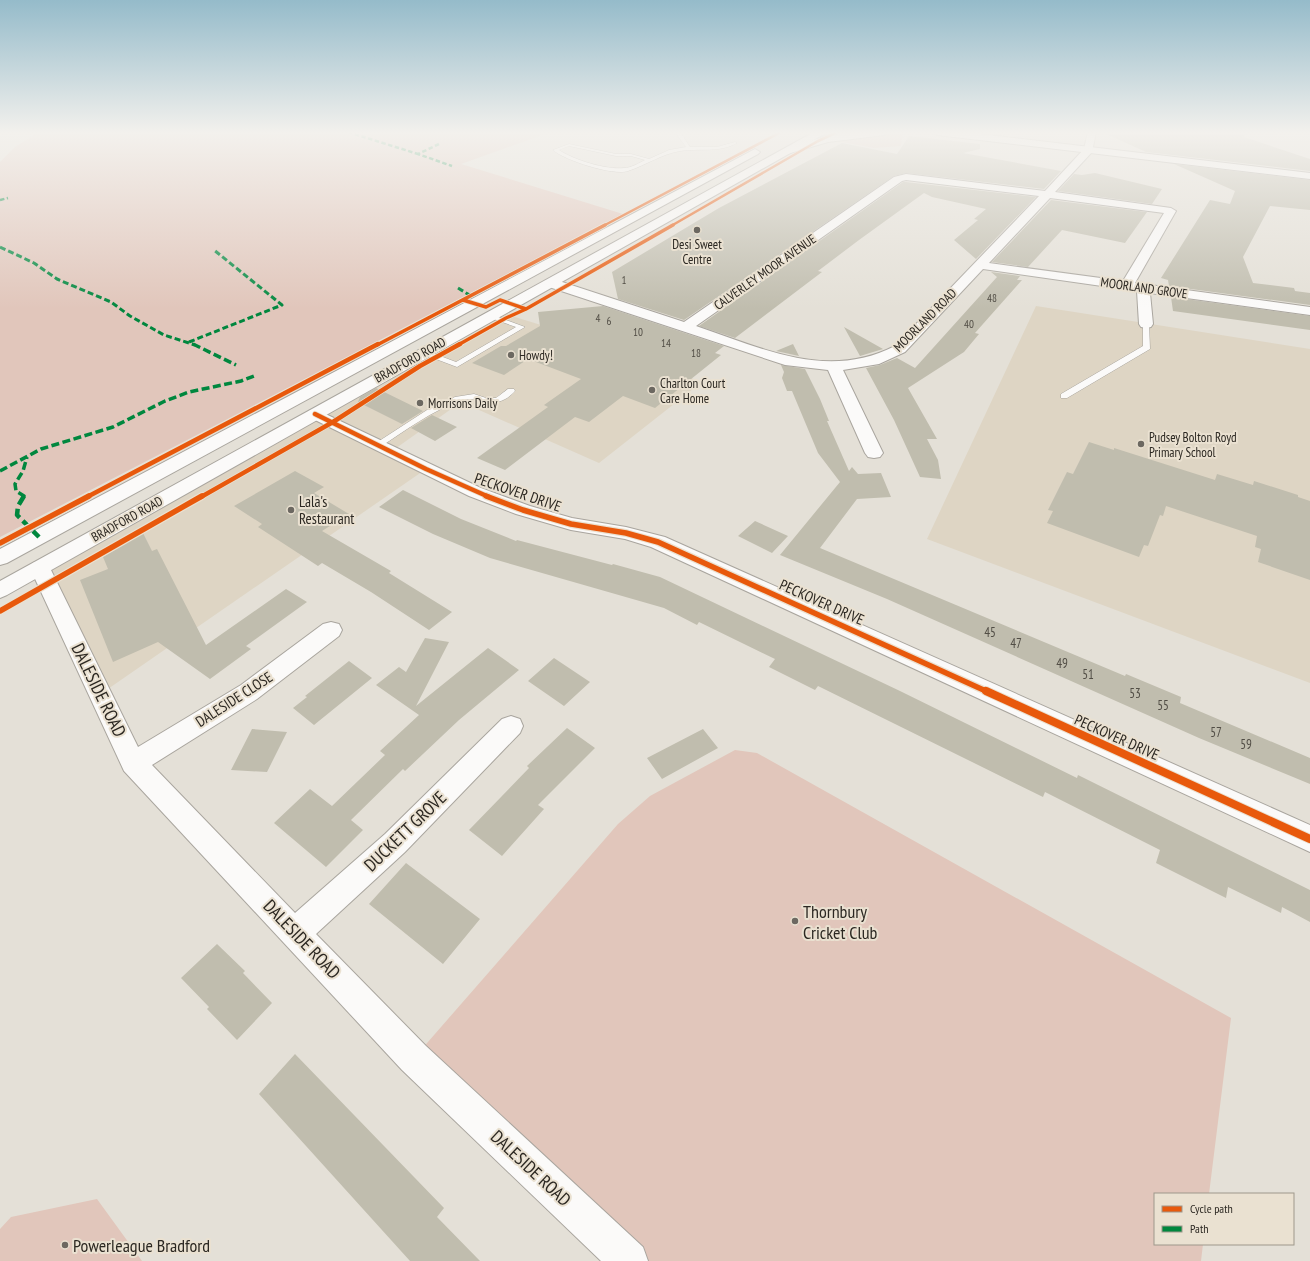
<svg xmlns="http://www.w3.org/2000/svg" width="1310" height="1261" viewBox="0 0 1310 1261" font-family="'PT Sans Narrow',sans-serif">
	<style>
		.built { fill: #ded5c4 }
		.green { fill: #e1c6bb }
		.building { fill: #c0bdae }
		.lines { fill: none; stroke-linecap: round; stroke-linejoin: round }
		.lane-casing { stroke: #a9a59e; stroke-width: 1 }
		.street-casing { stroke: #a9a59e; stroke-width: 2 }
		.secondary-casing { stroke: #a9a59e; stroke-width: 2 }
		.highway-casing { stroke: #a9a59e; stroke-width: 2 }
		.lane { fill: #fbfaf9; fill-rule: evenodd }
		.street { fill: #fbfaf9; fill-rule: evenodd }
		.secondary { fill: #fbfaf9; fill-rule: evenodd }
		.highway { fill: #fbfaf9; fill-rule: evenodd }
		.quiet-far3 { stroke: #00873e; stroke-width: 2.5; stroke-dasharray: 4.5 2.5; stroke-linecap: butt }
		.quiet-far2 { stroke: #00873e; stroke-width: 3; stroke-dasharray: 6 3; stroke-linecap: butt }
		.quiet-far1 { stroke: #00873e; stroke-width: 3.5; stroke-dasharray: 8 3.5; stroke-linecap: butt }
		.quiet { stroke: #00873e; stroke-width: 4.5; stroke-dasharray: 10 4.5; stroke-linecap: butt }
		.cycleway-far4-casing { stroke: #eae1d1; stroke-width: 3.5 }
		.cycleway-far3-casing { stroke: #eae1d1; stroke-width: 5 }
		.cycleway-far2-casing { stroke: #eae1d1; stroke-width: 6 }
		.cycleway-far1-casing { stroke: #eae1d1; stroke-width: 8 }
		.cycleway-casing { stroke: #eae1d1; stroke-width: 10 }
		.cycleway-far4 { stroke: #e8590c; stroke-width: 2.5 }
		.cycleway-far3 { stroke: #e8590c; stroke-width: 3.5 }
		.cycleway-far2 { stroke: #e8590c; stroke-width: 4.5 }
		.cycleway-far1 { stroke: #e8590c; stroke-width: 5.5 }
		.cycleway { stroke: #e8590c; stroke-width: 8 }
		.poi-dot { fill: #6c6861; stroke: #eae1d1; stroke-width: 1.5 }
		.labels { text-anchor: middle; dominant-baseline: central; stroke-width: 4; stroke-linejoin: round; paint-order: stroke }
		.far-number-label { font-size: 11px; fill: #514d45 }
		.far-poi-label { font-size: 13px; fill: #2c2822; stroke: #eae1d1; text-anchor: start }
		.far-street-label { font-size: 13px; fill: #2c2822; stroke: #eae1d1 }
		.number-label { font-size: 13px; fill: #514d45 }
		.street-label { font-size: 15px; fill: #2c2822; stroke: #eae1d1 }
		.poi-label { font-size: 15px; fill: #2c2822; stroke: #eae1d1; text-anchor: start }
		.near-street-label { font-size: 18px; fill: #2c2822; stroke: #eae1d1 }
		.near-poi-label { font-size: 18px; fill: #2c2822; stroke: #eae1d1; text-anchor: start }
	</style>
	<rect width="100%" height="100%" fill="#e4e0d7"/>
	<path class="built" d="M1036,306l274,43v334l-383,-144z
		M501,310l14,7 52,16 135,49 -103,81 -138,-61 -69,49 34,18 -334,231 -52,-132z"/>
	<path class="green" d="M39,132h512l-90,32 162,50 -623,323v-375l15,-15z
		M903,132l-2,14 -27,2 -47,-9 55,-6z
		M735,750l22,3 474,265 -22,176h-54v50h48l-2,17h-572l-215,-203 204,-234 32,-28z
		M97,1199l45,62h-142v-32l11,-12z"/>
	<path class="building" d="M1102,132h144l-2,5 66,22v12l-164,-19z
		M909,136l71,8v5l-17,4 98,18 -17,18 -138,-16 -12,3 -210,144 -66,-21 -6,-27 107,-64 123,-65 55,11z
		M1174,164l136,16v30l-40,-4 -27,51 10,26 41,5 1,3 15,2v12l-141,-19 -1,-6 -7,-2 49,-78 20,4 5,-13z
		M1095,173l67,16 -10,15 -94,-13 16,-17 8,1z
		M903,182h3l130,15 -60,62 -22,-19 24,-20 -4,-1 12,-10 -54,-12 -8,-4 -65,47 -41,31 4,1 -87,66 -36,-12z
		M1051,200l96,12 -22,31 -63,-13 -34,37 -36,-5z
		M991,272l29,4 -3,4h5l-47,53 4,1 -15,18 -56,36 29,51h-10l11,21 3,19 -21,-2 -26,-57 -28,-52 14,-3 17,-7 18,10 82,-91z
		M1171,297l139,19v14l-137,-19z
		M603,306l121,40 -9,7 6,2 -66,53 -32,-12 -34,26 -14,-5 -70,53 -28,-12 71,-51 -4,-2 37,-26 -53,-20 -24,16 -32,-12 29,-17h5l34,-20 -2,-14z
		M844,327l39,22 -23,7z
		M793,344l6,12 -23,-5z
		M781,365l24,4 15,30 9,22h-2l22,50 3,-4 6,7 23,-1 10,24 -34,2 -37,49 305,128 1,-2 55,23 -1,6 130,55v26l-111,-46 -312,-139 -107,-44 60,-73 -22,-29 -26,-62h-5l-5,-13 2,-6z
		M376,388l47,23 -21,13 -44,-22 2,-5z
		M432,415l25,12 -22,14 -24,-13z
		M1089,442l25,8v-2l101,32 2,-6 36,11 1,-4 44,14v2l12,4v79l-52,-18 3,-13 -6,-2 2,-11 -91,-30 -3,10 -3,-1 -12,31 -4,-1 -5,12 -92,-34 6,-12 -5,-1 19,-38 6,2z
		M295,471l29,16 -10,6 35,21 -27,17 69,40 -2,2 63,39 -23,18 -58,-38 -49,-29 -4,3 -60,-39 4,-3 -28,-18z
		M403,490l58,29 55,22 1,-1 95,25 1,-1 47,13 240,114 177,87 1,-3 232,115v32l-28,-15 -1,6 -53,-26 -2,11 -70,-35 4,-13 -115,-58 -2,5 -225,-111 -3,4 -46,-23 6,-8 -76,-37 -2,3 -33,-17 -174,-50 -57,-24 -54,-27z
		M755,521l33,15 -16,17 -34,-17z
		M143,533l9,18 5,-2 49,96 80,-56 21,13 -61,44 5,3 -41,30 -52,-37 -45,20 -33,-82 28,-11 -5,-12z
		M425,638l24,4 -33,64 72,-58 31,22 -60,50 -54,51 -2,-2 -52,51 12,10 -37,37 -52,-44 36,-34 22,17 53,-51 -5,-4 39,-36 -43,-30 23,-18 7,5z
		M554,658l36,24 -26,24 -36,-25z
		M349,661l23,17 -58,47 -21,-17 14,-11 -2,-1z
		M567,728l28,20 -57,57 6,4 -42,47 -33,-26 60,-62 -2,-2z
		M252,729l35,3 -20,40 -36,-2z
		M703,729l15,19 -56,31 -15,-21z
		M406,863l74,56 -37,45 -74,-60z
		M217,944l28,27 -2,2 29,30 -35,37 -30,-31 2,-2 -28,-29z
		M295,1054l149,154 -7,9 43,44h-70l-151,-167z"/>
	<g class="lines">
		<defs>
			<path id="lane" d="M675,132h5l10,15h27l18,-5 2,1c-17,10 -38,5 -57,8 -18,3 -34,14 -52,20 -15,5 -64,-11 -75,-21l16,-6 47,10h15l18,5 20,-9 17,-3zM569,146l47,10h15l14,4c-6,3 -14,8 -21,8 -18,2 -50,-8 -65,-18z
				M490,314l35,13 -68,40 -37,-14 4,-2h3l29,11 60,-35 -28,-10 -1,-1z
				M1146,322l3,2 1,25 -83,49h-6v-4l82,-48v-22z
				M508,389h6l1,2c-20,22 -33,3 -54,10 -29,9 -56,30 -81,46h-6l-1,-2 54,-35 28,-13 19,-3 12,4h10z"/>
			<path id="street" d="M1088,132h8l-4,20 -37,40 116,16 5,3 -41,72 175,24v8l-160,-22 3,31 -2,3 -5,1 -5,-1 -2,-3 -2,-33 -154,-22 -78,83 -26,12 -36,6 40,83 -3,4 -6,1 -6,-1 -3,-4 -37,-83 -43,-5 -239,-79 -1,-3 1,-3h10l128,42 210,-145 12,-3 139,17 39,-42zM906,180l133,16 -144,150c-68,35 -133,2 -199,-20l206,-145zM1050,198l114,15 -41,68 -134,-18z
				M315,409l166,79 49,18 42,12 54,9 39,10 645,288v27l-659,-305 -26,-8 -54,-9 -55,-16 -47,-18 -160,-79 -2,-3 2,-3z
				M40,561l7,2 3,5 88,179 103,-62 82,-61 8,-2 8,2 3,6 -3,6 -82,63 -105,66 143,148 90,-79 117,-115 9,-3 9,3 3,7 -3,7 -115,119 -89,82 110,112 217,201 5,14h-47l-199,-191 -278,-299 -94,-203 3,-5z"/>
			<path id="secondary" d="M859,132h29l-4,3 -56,7 -41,12 -5,-3 2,-2 43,-13z
				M933,132h30l347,41v6l-373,-44z"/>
			<path id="highway" d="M814,132h42l-4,3 -28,-1 -817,461 -7,3v-17z
				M755,149l5,3 -2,2 -751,409 -7,2v-16z"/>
		</defs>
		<use href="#lane" class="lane-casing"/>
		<use href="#street" class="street-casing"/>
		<use href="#secondary" class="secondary-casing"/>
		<use href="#highway" class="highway-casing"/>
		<use href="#lane" class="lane"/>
		<use href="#street" class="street"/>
		<use href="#secondary" class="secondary"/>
		<use href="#highway" class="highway"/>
		<path class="quiet-far3" d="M348,132l70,22
			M439,144l-21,10 34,12
			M0,200l8,-2"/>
		<path class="quiet-far2" d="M0,247l34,16 23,16 54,23 19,14 34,19 31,10
			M458,288l13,8
			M189,342l93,-37 -68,-55"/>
		<path class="quiet-far1" d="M193,344l43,21
			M0,471l41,-22 72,-22 52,-26 24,-9 52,-11 13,-5
			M23,497l1,-1 -8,-5 -1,-7 8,-13 4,-14"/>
		<path class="quiet" d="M24,496l-6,10 -1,9 22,22"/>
		<defs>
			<path id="cycleway-far4" d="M603,226l178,-94
				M671,226l147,-85 19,-9"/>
			<path id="cycleway-far3" d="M463,300l23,7 14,-7 26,9
				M377,345l228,-120
				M458,345l48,-27 20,-9 147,-84"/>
			<path id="cycleway-far2" d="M315,414l111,55 63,28
				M87,497l291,-153
				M201,497l132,-75 87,-56 40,-22"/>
			<path id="cycleway-far1" d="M486,496l37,14 48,14 55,9 32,9 330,150
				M0,543l89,-47
				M0,611l202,-115"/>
			<path id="cycleway" d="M986,691l324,148"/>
		</defs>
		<use href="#cycleway-far4" class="cycleway-far4-casing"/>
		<use href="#cycleway-far3" class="cycleway-far3-casing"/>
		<use href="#cycleway-far2" class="cycleway-far2-casing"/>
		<use href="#cycleway-far1" class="cycleway-far1-casing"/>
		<use href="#cycleway" class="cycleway-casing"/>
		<use href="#cycleway-far4" class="cycleway-far4"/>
		<use href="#cycleway-far3" class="cycleway-far3"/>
		<use href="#cycleway-far2" class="cycleway-far2"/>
		<use href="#cycleway-far1" class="cycleway-far1"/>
		<use href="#cycleway" class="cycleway"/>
	</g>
	<linearGradient id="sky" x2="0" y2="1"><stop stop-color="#95bbca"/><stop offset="0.43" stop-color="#f3f1ed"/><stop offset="1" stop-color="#f3f1ed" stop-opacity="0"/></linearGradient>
	<rect width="1310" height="309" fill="url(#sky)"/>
	<g class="poi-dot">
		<circle cx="697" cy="230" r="4"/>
		<circle cx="511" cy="355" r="4"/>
		<circle cx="652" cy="390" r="4"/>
		<circle cx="420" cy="403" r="4"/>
		<circle cx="1141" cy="444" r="4"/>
		<circle cx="291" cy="510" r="4"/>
		<circle cx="795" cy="921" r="4"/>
		<circle cx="65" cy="1245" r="4"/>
	</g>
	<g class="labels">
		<g class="far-number-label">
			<text x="624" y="280">1</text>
			<text x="992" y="298">48</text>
			<text x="598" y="318">4</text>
			<text x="609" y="321">6</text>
			<text x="969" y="324">40</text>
			<text x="638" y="332">10</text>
			<text x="666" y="343">14</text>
			<text x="696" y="353">18</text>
		</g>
		<g class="far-poi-label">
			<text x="697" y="244" text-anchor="middle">Desi Sweet<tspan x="697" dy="15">Centre</tspan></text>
			<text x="519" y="355">Howdy!</text>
			<text x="660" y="383">Charlton Court<tspan x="660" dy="15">Care Home</tspan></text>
			<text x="428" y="403">Morrisons Daily</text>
			<text x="1149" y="437">Pudsey Bolton Royd<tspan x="1149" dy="15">Primary School</tspan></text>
		</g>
		<g class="far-street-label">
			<text transform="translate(765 272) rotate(-35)">CALVERLEY MOOR AVENUE</text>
			<text transform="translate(1144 288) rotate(8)">MOORLAND GROVE</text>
			<text transform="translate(925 320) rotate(-45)">MOORLAND ROAD</text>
			<text transform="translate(410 360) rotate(-29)">BRADFORD ROAD</text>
			<text transform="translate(127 519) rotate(-29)">BRADFORD ROAD</text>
		</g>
		<g class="number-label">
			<text x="990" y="632">45</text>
			<text x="1016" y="643">47</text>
			<text x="1062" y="663">49</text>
			<text x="1088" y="674">51</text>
			<text x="1135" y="693">53</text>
			<text x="1163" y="705">55</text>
			<text x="1216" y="732">57</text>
			<text x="1246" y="744">59</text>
		</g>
		<g class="street-label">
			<text transform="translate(518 492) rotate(19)">PECKOVER DRIVE</text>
			<text transform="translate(822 602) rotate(24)">PECKOVER DRIVE</text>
			<text transform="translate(234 699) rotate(-33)">DALESIDE CLOSE</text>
			<text transform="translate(1117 737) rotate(24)">PECKOVER DRIVE</text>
		</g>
		<g class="poi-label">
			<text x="299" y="501">Lala's<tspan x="299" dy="17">Restaurant</tspan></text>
		</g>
		<g class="near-street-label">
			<text transform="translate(99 690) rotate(64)">DALESIDE ROAD</text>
			<text transform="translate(405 831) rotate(-44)">DUCKETT GROVE</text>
			<text transform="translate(302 939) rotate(46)">DALESIDE ROAD</text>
			<text transform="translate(531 1168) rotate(43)">DALESIDE ROAD</text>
		</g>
		<g class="near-poi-label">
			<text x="803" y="911">Thornbury<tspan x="803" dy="21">Cricket Club</tspan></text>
			<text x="73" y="1245">Powerleague Bradford</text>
		</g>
	</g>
	<rect x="1154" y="1193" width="140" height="52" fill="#eae1d1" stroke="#9e978b"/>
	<rect x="1162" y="1206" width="20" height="6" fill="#e8590c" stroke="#9e978b"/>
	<text x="1190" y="1213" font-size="12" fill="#2c2822">Cycle path</text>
	<rect x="1162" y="1226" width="20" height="6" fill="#00873e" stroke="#9e978b"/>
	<text x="1190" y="1233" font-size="12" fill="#2c2822">Path</text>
</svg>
